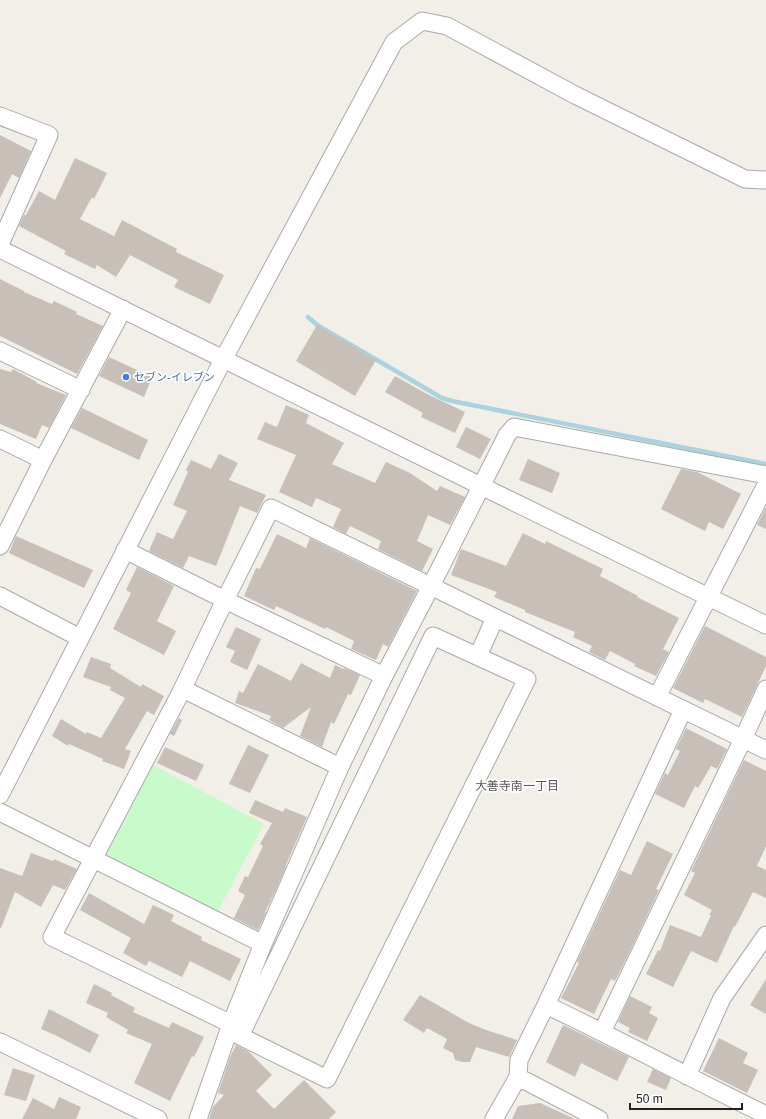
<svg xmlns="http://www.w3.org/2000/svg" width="766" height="1119" viewBox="0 0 766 1119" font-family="Arial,'Noto Sans JP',sans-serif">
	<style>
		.park { fill: #c8facc }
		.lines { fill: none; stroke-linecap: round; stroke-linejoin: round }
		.stream { stroke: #aad3df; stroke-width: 4.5 }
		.building { fill: #c7bfb8 }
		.minor-casing { stroke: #a9a9a9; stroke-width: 19 }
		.minor { stroke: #fff; stroke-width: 17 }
		.shop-dot { fill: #3f7fe0; stroke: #fff; stroke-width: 1.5 }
		.labels { text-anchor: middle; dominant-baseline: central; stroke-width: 3.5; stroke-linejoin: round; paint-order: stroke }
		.shop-label { font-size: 11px; fill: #366cbe; stroke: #fff; text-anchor: start }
		.neighbourhood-label { font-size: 12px; fill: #555; stroke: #fff }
	</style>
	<rect width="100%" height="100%" fill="#f2efe9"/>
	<path class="park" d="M153,765l111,59 -47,89 -111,-59z"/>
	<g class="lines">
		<path class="stream" d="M308,317l9,8 125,73 10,3 314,63"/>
	</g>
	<path class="building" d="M0,135l31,16 -12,27 -7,-4 -12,24z
		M75,158l32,15 -13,26 -2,-2 -12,22 34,17 8,-16 55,29 -1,3 48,23 -14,29 -36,-17 4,-7 -48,-25 -14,22 -19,-12 -2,4 -31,-15 2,-3 -47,-25 5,-11h2l13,-24 16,9z
		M0,279l24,12v1l28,12 2,-3 23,11 -1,2 27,12 -26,48 -77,-38z
		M317,325l59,35 -21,36 -59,-35z
		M109,357l43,20 -8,20 -45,-21z
		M0,369l11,3 2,-3 24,13 -1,1 30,12 -17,33 -7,-3 -6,14 -36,-15z
		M395,376l32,18 38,18 -10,21 -34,-16 2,-4 -38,-21z
		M286,405l23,10 -3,8 38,20 -12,21 43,19 11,-21 24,11 27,18 3,-5 25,11 -15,28 -22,-10 -11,26 16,8 -11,22 -44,-22 3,-8 -31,-15 -4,8 -13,-7 8,-18 -25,-11 -4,9 -33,-15 17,-37 -39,-16 8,-17 12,5z
		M82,408l66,32 -9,20 -68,-32z
		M466,427l25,12 -11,20 -24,-12z
		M219,454l19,9 -9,17 37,15 -9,18 -17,-7 -24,60 -27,-10 -6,12 -34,-17 8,-19 16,7 14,-28 -14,-6 15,-33 -2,-2 5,-10 20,9z
		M528,459l32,14 -8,20 -33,-13z
		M681,469l16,3 44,22 -18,35 -14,-7 -4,9 -44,-22z
		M766,507v22l-9,-4z
		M523,533l22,11 1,-3 57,28 -3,7 38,20 -1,1 42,21 -16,31 6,3 -13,24 -22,-10 1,-2 -25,-13 -5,9 -16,-8 3,-6 -19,-9 2,-5 -50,-20v-2l-31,-13 3,-5 -46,-17 10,-26 45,17z
		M277,534l29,14 4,-10 107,53 -29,56 -5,-3 -7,16 -25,-11 3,-8 -28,-14 -1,2 -49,-23 -2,4 -30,-14 12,-28 4,1z
		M16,536l77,34 -9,18 -75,-35z
		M137,567l37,19 -17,35 19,10 -12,24 -51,-26 18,-36 -5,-3z
		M705,626l61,31v9l-24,51 -37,-18 -2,4 -30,-15z
		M236,627l25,12 -14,31 -17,-8 5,-11 -9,-4z
		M91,657l20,7 -1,4 31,19 1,-3 22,12 -10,19 -7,-4 -22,38 6,2 -7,18 -22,-8 1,-2 -34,-15 -1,2 -16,-10 9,-17 25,15 1,-2 14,6 24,-40 -15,-8 1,-3 -28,-10z
		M301,663l29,15 5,-13 8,4 1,-1 16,7 -9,20 -3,-1 -14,30 -3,-2 -9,25 -22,-11 11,-29 -28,21 -14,-8 2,-4 -36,-13 4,-12 4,2 15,-29 33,17z
		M179,718l3,2 -8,16 -4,-2z
		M686,728l41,21 -10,20 -6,-3 -13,22 -3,-2 -11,22 -29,-14 10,-21 3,2 12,-24 -4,-2z
		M248,745l21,10 -19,38 -21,-9z
		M165,747l39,18 -8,16 -39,-18z
		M744,760l22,11v75l-9,20 9,4v28l-13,-6 -18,35 -1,-1 -17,37 -26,-12 -18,36 -27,-13 12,-24 2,1 10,-26 31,12 10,-22h-2l3,-5 -28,-15 11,-22 -4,-2z
		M255,800l28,12 2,-4 22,9 -22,50h1l-11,25 -10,20 1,1 -8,17 -24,-12 11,-23 -7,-4 7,-15 3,1 15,-31 -3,-2 12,-21 -23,-10z
		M647,841l26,13 -17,35 3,1 -28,59 -16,32 -4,-2 -17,35 -33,-16 18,-35 -2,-1 43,-92 11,5z
		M31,853l22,8 1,-2 23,10 -12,21 -12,-5 -12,22 -26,-15 -14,36h-1v-60l22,8z
		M89,893l55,31 9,-19 21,10 -3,6 31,16 -1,3 40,19 -11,22 -40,-20 -8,16 -33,-16 -3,5 -23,-13 8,-15 -51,-28z
		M766,979v35l-16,-9z
		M94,984l18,9 -1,2 24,13 -2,4 36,16 3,-6 32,15 -10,20 -2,-1 -22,45 -36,-18 18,-39 -26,-11 2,-3 -22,-13 2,-4 -22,-10z
		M420,995l49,28 17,7 31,10 -8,17 -33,-10 -6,15h-8l-7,-2 -2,-7 -10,-5 4,-9 -20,-11 -3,5 -21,-13z
		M630,996l22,11 -3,6 9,5 -11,23 -19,-9 2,-4 -12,-6z
		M49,1009l50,26 -9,18 -33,-17 -16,-7z
		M563,1025l66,32 -12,24 -36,-18 -6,14 -29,-15z
		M719,1038l29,15 -5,10 15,7 -11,23 -44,-22z
		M236,1045l12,6 24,24 -16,16 18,18 30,-29 32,32 -7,7h-120l4,-12 11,-12 -6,-2 12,-36z
		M13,1068l22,7 -9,26 -22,-6z
		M653,1069l18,9 -5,12 -19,-8z
		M59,1097l22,10 -5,12h-54l11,-21 21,11z
		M540,1103l35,16h-63l6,-13z"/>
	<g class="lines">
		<defs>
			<path id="minor" d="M0,116l49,19 -49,109
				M0,249l481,237 285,139
				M0,351l81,39
				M0,439l43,21 -43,86
				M43,460l80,-151
				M125,550l100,50 159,76
				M0,596l80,42
				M433,636l94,43 -200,400 -87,-43z
				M478,656l17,-38
				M183,689l157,78
				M657,697l109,-212
				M0,795l224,-437 170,-316 28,-21 25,5 128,69 170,84 21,1
				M0,812l263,132
				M546,1005c74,35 146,74 220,110
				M231,1024l-179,-87 128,-243 45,-94 46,-92 495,242
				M602,1032l141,-293 23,-50
				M0,1042l158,77
				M687,1076l35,-78 44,-63
				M518,1077l1,-17 27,-55 137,-295
				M198,1119l33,-95 32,-80 77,-177 44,-91 47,-90 76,-151 7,-8 252,48
				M494,1119l24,-42 81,42"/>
		</defs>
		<use href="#minor" class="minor-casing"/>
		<use href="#minor" class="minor"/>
	</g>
	<circle class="shop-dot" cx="126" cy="377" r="4"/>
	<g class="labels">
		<g class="shop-label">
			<text x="134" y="377">セブン-イレブン</text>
		</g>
		<g class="neighbourhood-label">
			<text x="517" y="786">大善寺南一丁目</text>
		</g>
	</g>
	<path d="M630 1103v6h112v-6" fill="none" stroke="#222222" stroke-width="2"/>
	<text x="636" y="1103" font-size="12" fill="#222222" stroke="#ffffff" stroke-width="3" paint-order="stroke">50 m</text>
</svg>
